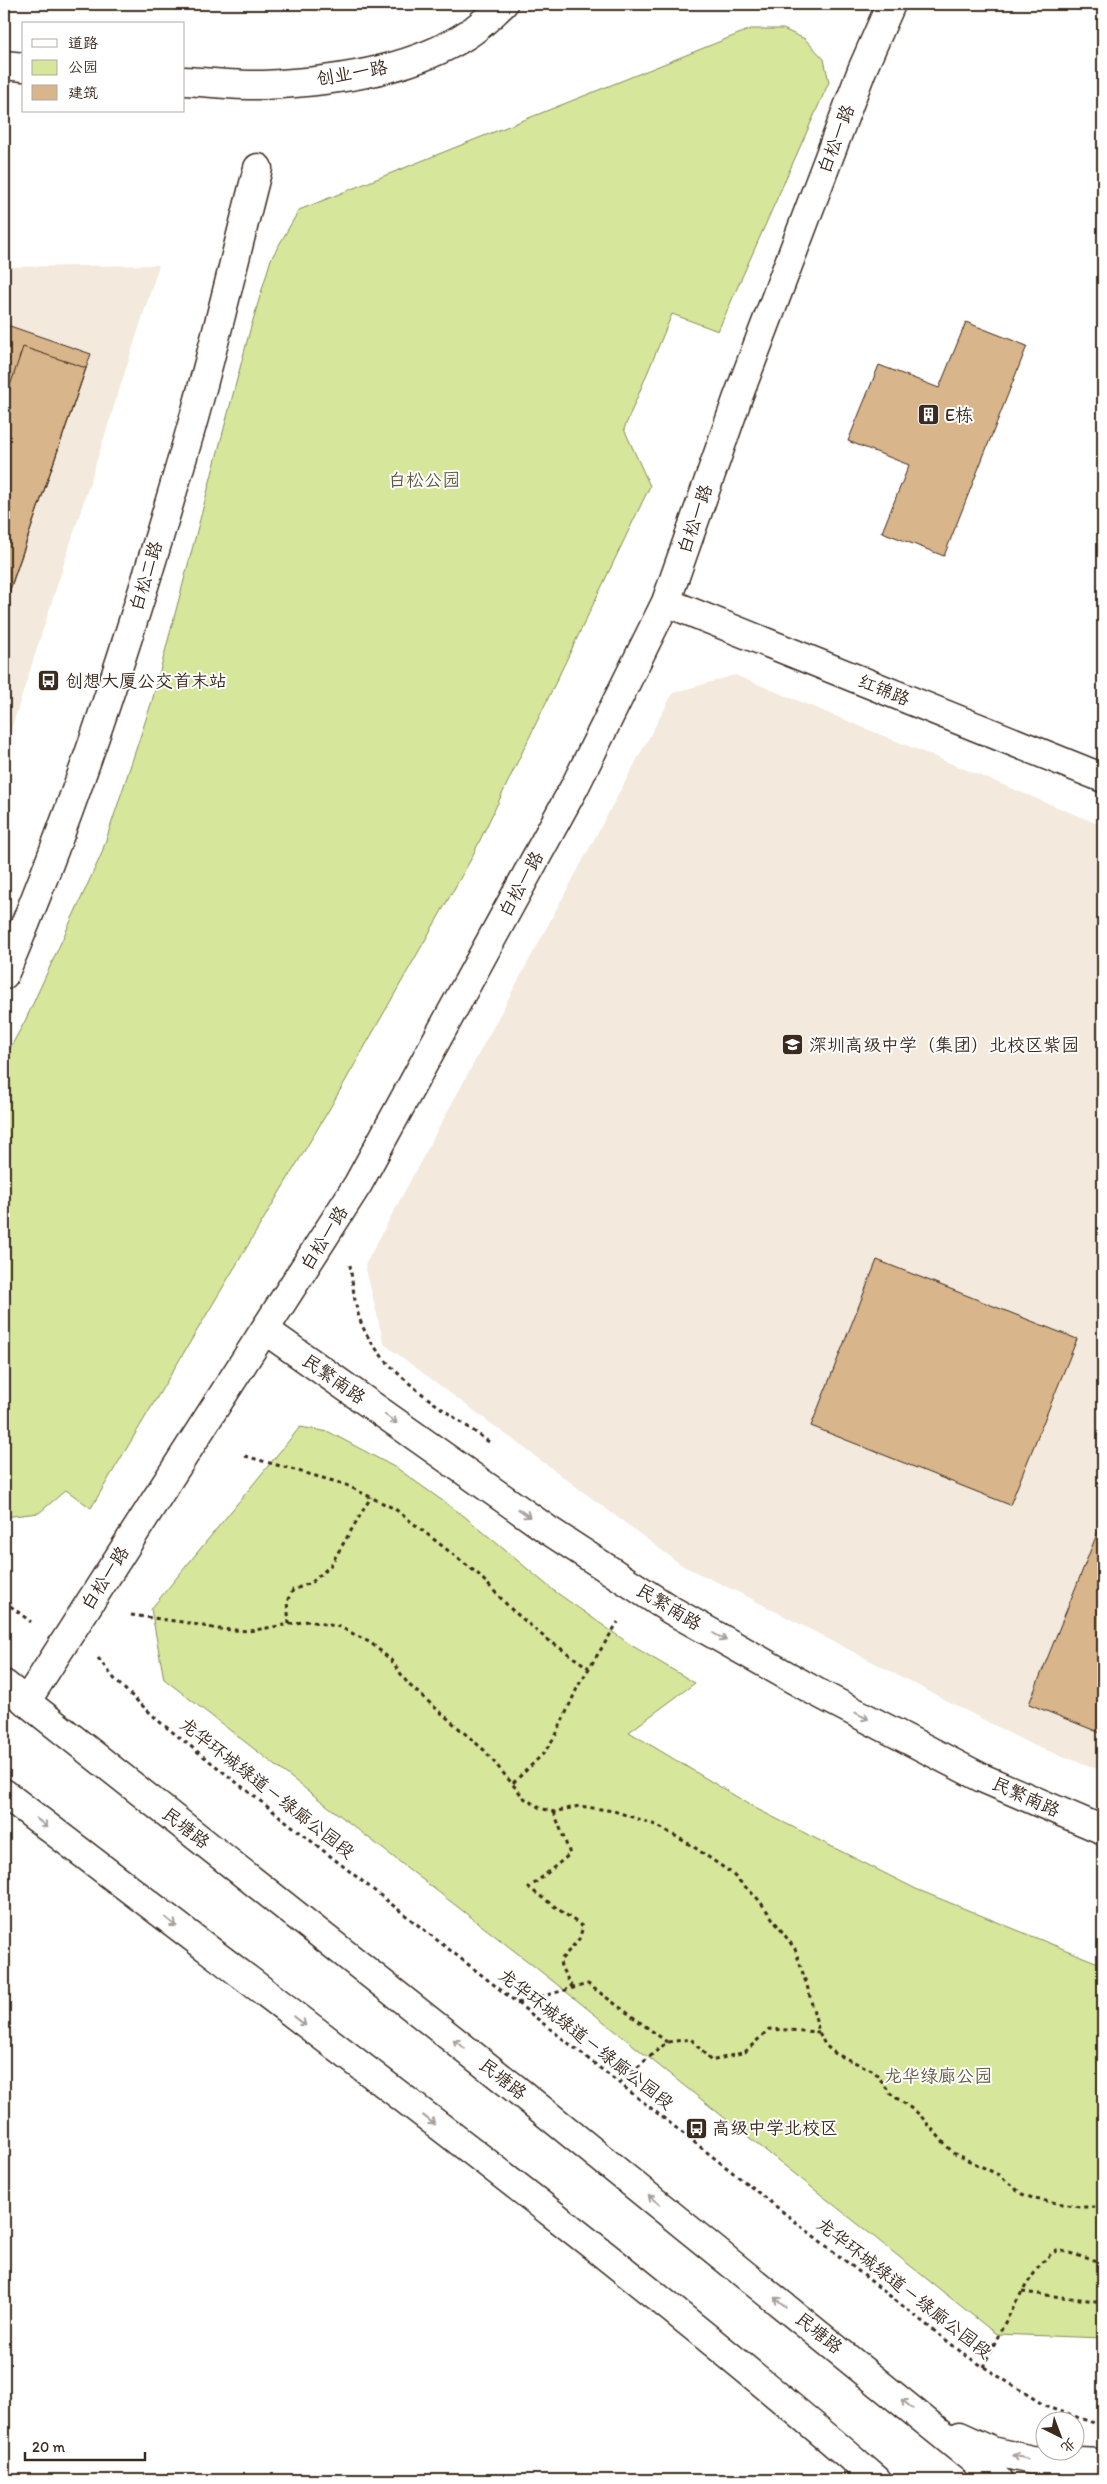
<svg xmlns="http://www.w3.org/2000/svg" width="1107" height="2484" viewBox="0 0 1107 2484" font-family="Itim,'LXGW WenKai TC',sans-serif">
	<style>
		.built { fill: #f3e9dc }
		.green { fill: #d6e69a; stroke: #88885c }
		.building { fill: #d8b58a; stroke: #3b2a1e }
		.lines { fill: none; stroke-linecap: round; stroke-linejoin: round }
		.minor-casing { stroke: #3b2a1e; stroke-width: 31 }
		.tertiary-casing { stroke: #3b2a1e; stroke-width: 31 }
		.secondary-casing { stroke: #3b2a1e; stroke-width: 31 }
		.path { stroke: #3b2a1e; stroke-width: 3; stroke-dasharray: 4 4; stroke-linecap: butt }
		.minor { stroke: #fff; stroke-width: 28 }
		.tertiary { stroke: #fff; stroke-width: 28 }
		.secondary { stroke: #fff; stroke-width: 28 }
		.oneway { stroke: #a79f9a }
		.labels { text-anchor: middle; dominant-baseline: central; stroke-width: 4; stroke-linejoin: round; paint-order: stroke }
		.street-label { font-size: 18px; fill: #3b2a1e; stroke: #fff }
		.poi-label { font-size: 18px; fill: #3b2a1e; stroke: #fff; text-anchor: start }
		.park-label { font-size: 18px; fill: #62593d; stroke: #fff }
	</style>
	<rect width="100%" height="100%" fill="#fff"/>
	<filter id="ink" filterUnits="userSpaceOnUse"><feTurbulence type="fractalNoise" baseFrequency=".02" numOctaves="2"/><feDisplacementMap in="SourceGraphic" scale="10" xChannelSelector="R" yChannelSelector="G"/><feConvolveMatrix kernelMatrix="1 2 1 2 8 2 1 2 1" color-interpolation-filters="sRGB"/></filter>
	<g filter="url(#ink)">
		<path class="built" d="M159,265l-155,487v-485z
			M735,675l368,151v945l-71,-26 -288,-150 -61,-29 -299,-222 -19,-79 308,-572z"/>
		<path class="green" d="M751,29h32l22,10 19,20 5,23 -111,249 -46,-17 -48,115 26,57 -180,375 -140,247 -239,400 -25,-18 -27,23 -35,4v-458l21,-38 76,-166 51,-154 98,-371 21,-71 28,-49z
			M300,1427l29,5 69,37 66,47 89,74 78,55 64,38 -66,49 128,77 159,80 187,76v373l-107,-4 -461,-367 -371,-288 -13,-70z"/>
		<path class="building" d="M966,322l61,24 -83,210 -62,-24 27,-67 -61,-24 31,-76 60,23z
			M4,324l87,30 -87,253z
			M23,347l63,21 -82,239v-203z
			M877,1260l200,79 -67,166 -199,-79z
			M1103,1519v215l-74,-30z"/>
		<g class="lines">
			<defs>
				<path id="minor" d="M4,65l20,2
					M184,81c26,1 53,5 80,4 66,-3 148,-14 204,-51 13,-8 24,-20 35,-30
					M265,1330l283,200 123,80 145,82 166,86 121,52"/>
				<path id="tertiary" d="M666,602l437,176
					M4,975c75,-176 133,-359 186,-543 25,-87 45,-176 68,-264
					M26,1702l332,-518 217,-398 91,-184 72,-205 124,-327 29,-66"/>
				<path id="secondary" d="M4,1684l518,410 476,386
					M4,1793c293,226 593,445 873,687
					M959,2436l33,15 40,9 71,3"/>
			</defs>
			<use href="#minor" class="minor-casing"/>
			<use href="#tertiary" class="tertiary-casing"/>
			<use href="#secondary" class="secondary-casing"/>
			<path class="path" d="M350,1265c3,19 4,41 12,60 21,49 85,86 127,117
				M245,1456l99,28 51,25 83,65 33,35 33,28 45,31
				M4,1601l27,21
				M131,1615l58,8 29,6 31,2 59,-10 32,6 31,16 20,17 17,24 76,66 40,48 16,10 14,4 25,-6 35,5 42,14 35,20 39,27 28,27 37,50 13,40 11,43 6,13 11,9 38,17 17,23 28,20 34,39 46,22 23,19 13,5 44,8h24
				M289,1624l-2,-23 6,-11 19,-8 18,-16 41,-69
				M98,1658l19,24 44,41 804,632 82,52 56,19
				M513,1783l30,-29 13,-19 22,-49 40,-64
				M554,1812l16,42 -41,34 54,39 -4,12 -19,22 1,6 12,22
				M517,2003l71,-19 79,58
				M619,2083l48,-41 24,-3 20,22 34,-9 24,-23 50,3
				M1022,2292l81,10
				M983,2367c11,-23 52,-110 74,-116 5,-2 33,10 45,10l1,-3"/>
			<use href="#minor" class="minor"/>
			<use href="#tertiary" class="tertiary"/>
			<use href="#secondary" class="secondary"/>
		</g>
		<defs><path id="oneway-shaft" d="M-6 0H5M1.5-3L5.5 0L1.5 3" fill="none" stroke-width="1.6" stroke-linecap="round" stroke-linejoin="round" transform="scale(1.25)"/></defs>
		<g class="oneway">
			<use href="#oneway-shaft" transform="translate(391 1419) rotate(35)"/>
			<use href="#oneway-shaft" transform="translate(524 1513) rotate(35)"/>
			<use href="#oneway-shaft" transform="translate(720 1637) rotate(30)"/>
			<use href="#oneway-shaft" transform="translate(862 1716) rotate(27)"/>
			<use href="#oneway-shaft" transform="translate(42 1823) rotate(38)"/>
			<use href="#oneway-shaft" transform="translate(171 1922) rotate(38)"/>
			<use href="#oneway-shaft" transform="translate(300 2021) rotate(38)"/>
			<use href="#oneway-shaft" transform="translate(459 2044) rotate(-142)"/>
			<use href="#oneway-shaft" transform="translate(429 2120) rotate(38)"/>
			<use href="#oneway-shaft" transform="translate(654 2200) rotate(-141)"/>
			<use href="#oneway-shaft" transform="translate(780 2302) rotate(-141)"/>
			<use href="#oneway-shaft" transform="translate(907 2404) rotate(-141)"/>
			<use href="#oneway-shaft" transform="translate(1020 2457) rotate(-167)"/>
		</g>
	</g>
	<defs>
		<symbol id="building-square" viewBox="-11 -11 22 22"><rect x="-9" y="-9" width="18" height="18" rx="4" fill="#3b2a1e" stroke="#fff"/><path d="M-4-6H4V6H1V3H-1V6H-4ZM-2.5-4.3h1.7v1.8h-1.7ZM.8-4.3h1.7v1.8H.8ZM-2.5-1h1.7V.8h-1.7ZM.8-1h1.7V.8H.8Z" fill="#fff"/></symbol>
		<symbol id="bus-square" viewBox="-11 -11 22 22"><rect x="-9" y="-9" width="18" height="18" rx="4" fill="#3b2a1e" stroke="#fff"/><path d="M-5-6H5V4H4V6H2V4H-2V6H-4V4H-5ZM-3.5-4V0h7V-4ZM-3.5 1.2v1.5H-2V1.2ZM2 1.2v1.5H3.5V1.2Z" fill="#fff"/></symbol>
		<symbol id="school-square" viewBox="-11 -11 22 22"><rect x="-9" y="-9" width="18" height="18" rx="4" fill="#3b2a1e" stroke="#fff"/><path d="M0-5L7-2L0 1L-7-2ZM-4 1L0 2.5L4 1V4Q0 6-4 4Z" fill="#fff"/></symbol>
	</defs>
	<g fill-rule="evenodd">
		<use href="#building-square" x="916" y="402" width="25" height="25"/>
		<use href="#bus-square" x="36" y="668" width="25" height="25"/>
		<use href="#school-square" x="780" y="1032" width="25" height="25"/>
		<use href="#bus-square" x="684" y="2116" width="25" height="25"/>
	</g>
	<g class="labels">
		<g class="street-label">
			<text transform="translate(352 73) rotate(-10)">创业一路</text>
			<text transform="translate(836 139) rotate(-69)">白松一路</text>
			<text transform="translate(695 519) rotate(-71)">白松一路</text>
			<text transform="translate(146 576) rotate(-73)">白松二路</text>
			<text transform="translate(884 690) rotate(22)">红锦路</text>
			<text transform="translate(521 884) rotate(-61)">白松一路</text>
			<text transform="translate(324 1238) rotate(-58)">白松一路</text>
			<text transform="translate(334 1379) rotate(35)">民繁南路</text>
			<text transform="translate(105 1578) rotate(-57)">白松一路</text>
			<text transform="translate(669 1607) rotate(31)">民繁南路</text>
			<text transform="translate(267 1788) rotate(38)">龙华环城绿道－绿廊公园段</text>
			<text transform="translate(1026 1797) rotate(24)">民繁南路</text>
			<text transform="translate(186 1828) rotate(38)">民塘路</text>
			<text transform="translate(586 2039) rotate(38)">龙华环城绿道－绿廊公园段</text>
			<text transform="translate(503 2079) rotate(38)">民塘路</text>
			<text transform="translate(904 2288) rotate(38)">龙华环城绿道－绿廊公园段</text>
			<text transform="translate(819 2333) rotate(39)">民塘路</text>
		</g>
		<g class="poi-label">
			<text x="945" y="415">E栋</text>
			<text x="65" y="681">创想大厦公交首末站</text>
			<text x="809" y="1045">深圳高级中学（集团）北校区紫园</text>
			<text x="712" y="2128">高级中学北校区</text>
		</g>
		<g class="park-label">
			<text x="424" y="480">白松公园</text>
			<text x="938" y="2076">龙华绿廊公园</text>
		</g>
	</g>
	<rect width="1107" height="2484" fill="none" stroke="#fff" stroke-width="20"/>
	<rect x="10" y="10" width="1087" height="2464" fill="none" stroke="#3b2a1e" stroke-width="2" filter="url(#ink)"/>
	<rect x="22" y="22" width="162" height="90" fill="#ffffff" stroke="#b1aaa5"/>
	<rect x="32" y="39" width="25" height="8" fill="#ffffff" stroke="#b1aaa5"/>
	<text x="68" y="48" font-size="15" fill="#3b2a1e">道路</text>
	<rect x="32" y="60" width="25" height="15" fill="#d6e69a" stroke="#b1aaa5"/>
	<text x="68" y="72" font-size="15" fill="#3b2a1e">公园</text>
	<rect x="32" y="85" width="25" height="15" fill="#d8b58a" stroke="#b1aaa5"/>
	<text x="68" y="98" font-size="15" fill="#3b2a1e">建筑</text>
	<g transform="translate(1060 2436) rotate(138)"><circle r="24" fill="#ffffff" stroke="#b1aaa5"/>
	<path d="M0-4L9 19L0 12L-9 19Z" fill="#3b2a1e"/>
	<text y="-8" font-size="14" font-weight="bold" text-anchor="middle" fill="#3b2a1e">北</text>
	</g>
	<path d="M25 2452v8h120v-8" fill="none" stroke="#3b2a1e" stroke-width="2.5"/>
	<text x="32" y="2452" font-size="15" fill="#3b2a1e" stroke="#ffffff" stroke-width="4" paint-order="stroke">20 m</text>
</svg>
